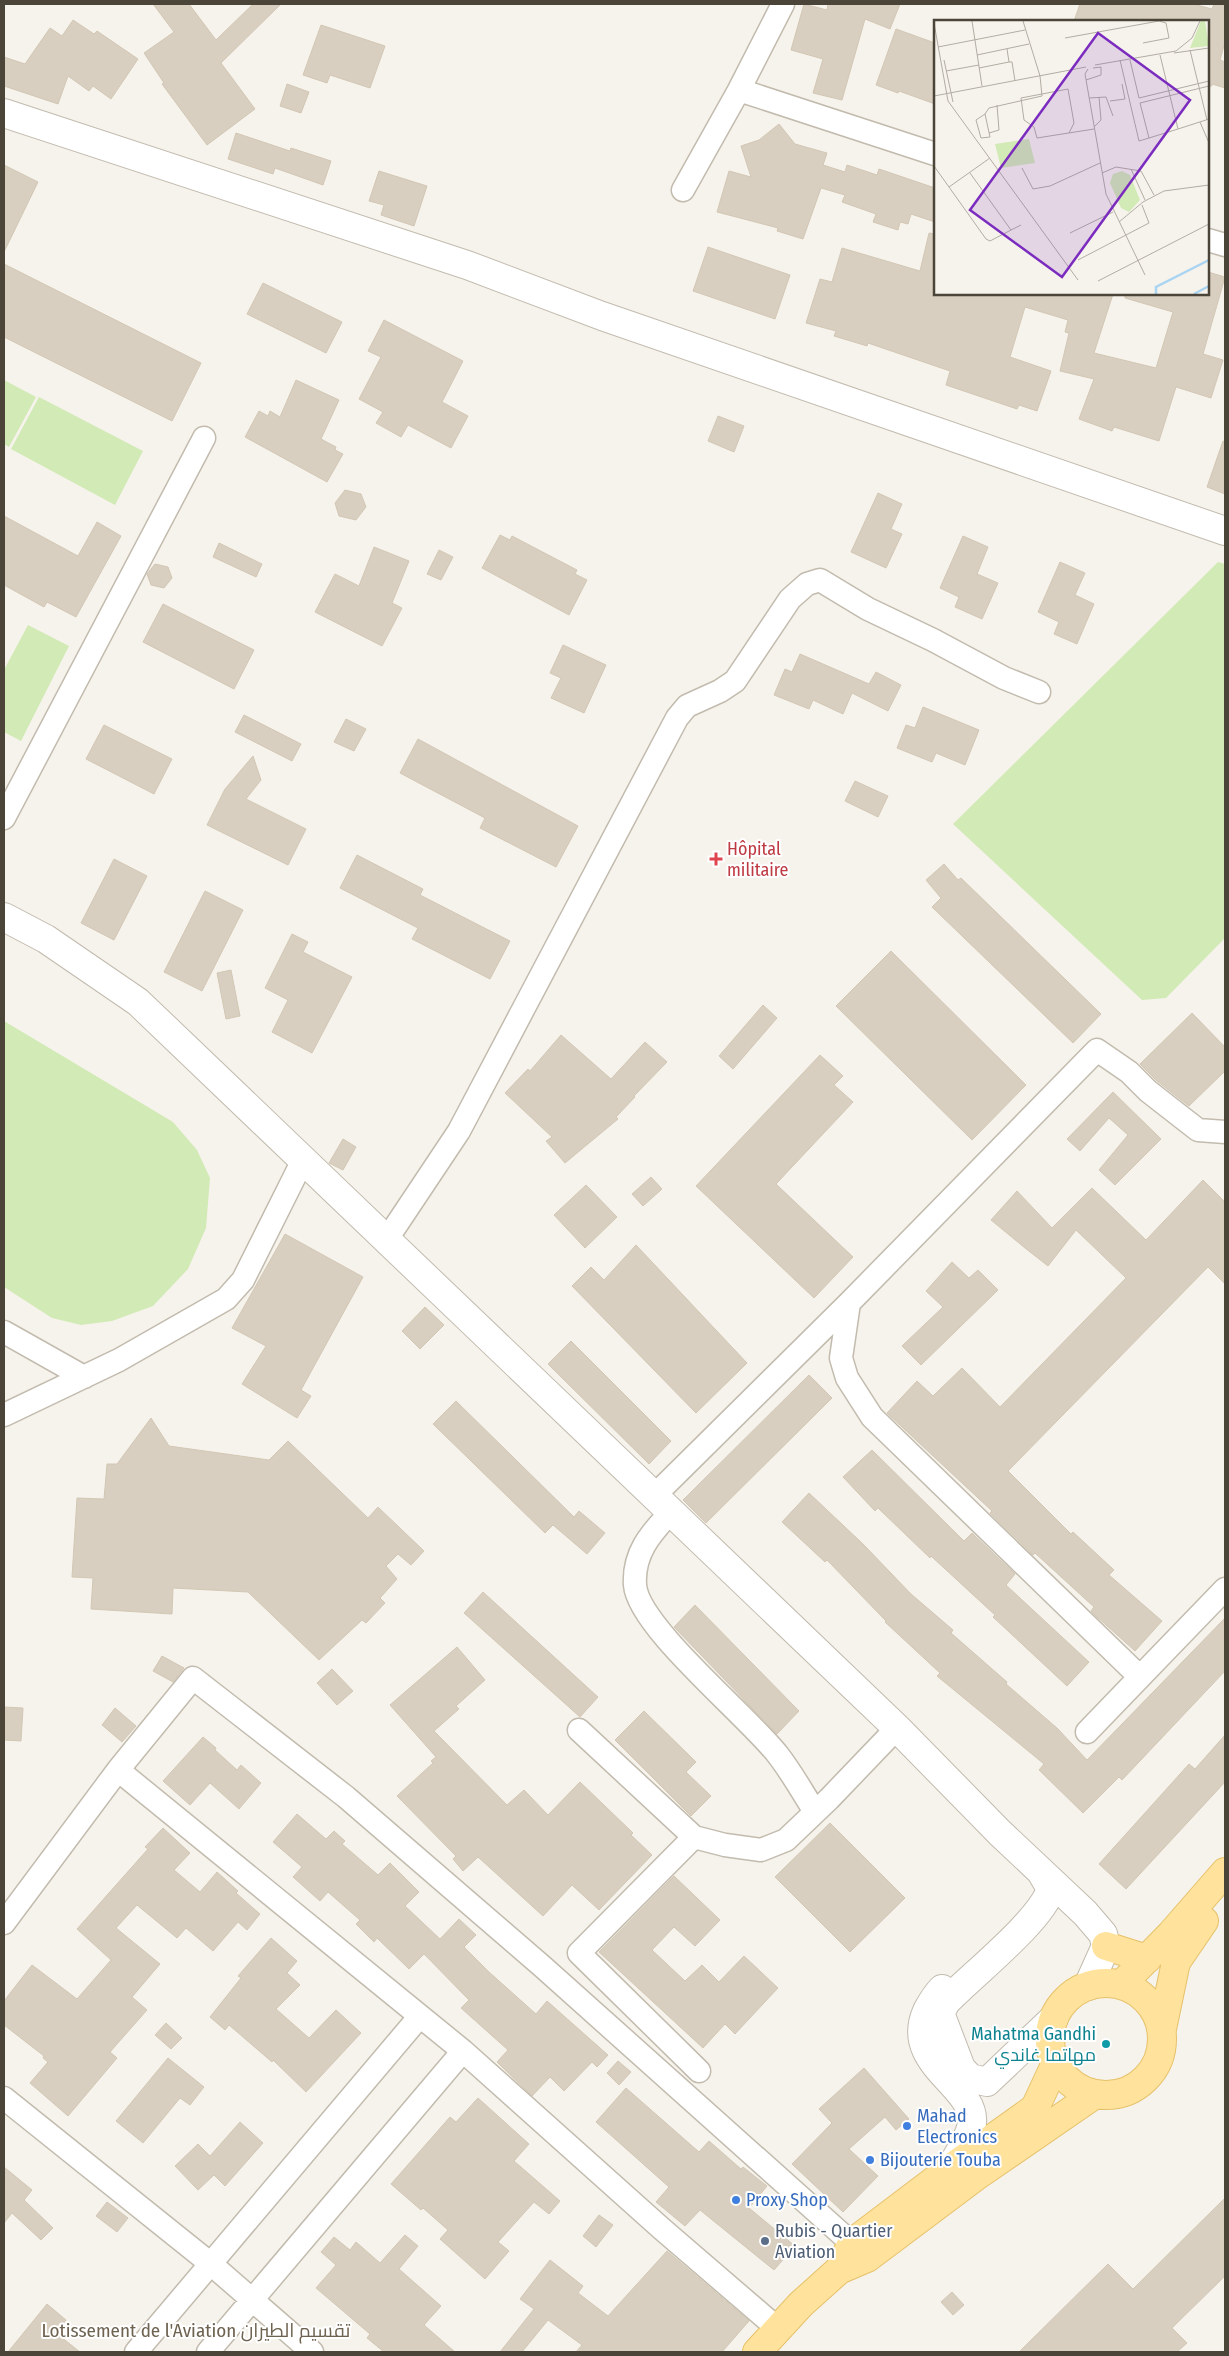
<svg xmlns="http://www.w3.org/2000/svg" width="1229" height="2356" viewBox="0 0 1229 2356" font-family="'Fira Sans Condensed',Cairo,sans-serif">
	<style>
		.green { fill: #d2eab5 }
		.building { fill: #d8cfc1; stroke: #d3c7b4 }
		.lines { fill: none; stroke-linecap: round; stroke-linejoin: round }
		.minor-casing { stroke: #c2bbae; stroke-width: 25 }
		.tertiary-casing { stroke: #c2bbae; stroke-width: 30 }
		.primary-casing { stroke: #e6c16a; stroke-width: 30 }
		.minor { stroke: #fff; stroke-width: 22 }
		.tertiary { stroke: #fff; stroke-width: 28 }
		.primary { stroke: #ffe39c; stroke-width: 28 }
		.health-dot { fill: #e0444e; stroke: #fff; stroke-width: 2 }
		.culture-dot { fill: #0f9aa8; stroke: #fff; stroke-width: 2 }
		.shop-dot { fill: #3f7fe0; stroke: #fff; stroke-width: 2 }
		.service-dot { fill: #5c6f8a; stroke: #fff; stroke-width: 2 }
		.labels { text-anchor: middle; dominant-baseline: central; stroke-width: 4; stroke-linejoin: round; paint-order: stroke }
		.health-label { font-size: 18px; fill: #be3a42; stroke: #fff; text-anchor: start }
		.culture-label { font-size: 18px; fill: #0d838f; stroke: #fff; text-anchor: end }
		.shop-label { font-size: 18px; fill: #366cbe; stroke: #fff; text-anchor: start }
		.service-label { font-size: 18px; fill: #4e5e75; stroke: #fff; text-anchor: start }
		.neighbourhood-label { font-size: 19px; fill: #6e6250; stroke: #fff }
		.inset-river { fill: none; stroke: #a9d4f2; stroke-width: 2.5 }
		.inset-road { fill: none; stroke: #b2ada4; stroke-width: 1 }
		.view { fill: #7b2cbf; fill-opacity: 0.15; stroke: #7b2cbf; stroke-width: 2.5 }
		.inset-edge { fill: none; stroke: #4b4439; stroke-width: 2.5 }
	</style>
	<rect width="100%" height="100%" fill="#f6f3ec"/>
	<path class="green" d="M4,380l32,17 -27,50 -5,-3z
		M39,397l104,54 -28,54 -104,-56z
		M1218,562l7,2v374l-59,60 -24,2 -189,-176z
		M28,625l41,21 -48,95 -17,-9v-62z
		M4,1021l169,101 24,28 13,28 -4,50 -18,41 -35,37 -41,15 -31,4 -29,-7 -48,-31z"/>
	<path class="building" d="M153,4h36l27,36 37,-36h28l-60,59 34,46 -48,36 -45,-61 2,-1 -20,-30 30,-21z
		M804,4l23,6 1,-6h72l-10,25 -25,-10 -23,81 -29,-7 10,-34 -32,-9z
		M1080,4h113l19,5 2,-5h11v38l-5,18 5,2v26l-13,-4v2h-4v-65h-134z
		M73,20l21,14 3,-3 41,28 -27,40 -18,-13 -4,5 -21,-15 -10,28 -54,-18v-29l21,7 25,-36 12,8z
		M321,25l64,21 -15,42 -40,-13 -3,8 -24,-8z
		M896,29l39,14v61l-36,-13 -1,2 -22,-8z
		M287,84l22,8 -8,21 -21,-7z
		M779,124l16,20 32,9 -4,12 22,7 2,-7 30,10 2,-6 56,19v34l-24,-8 -3,10 -8,-2 -2,8 -25,-8 3,-8 -34,-12 3,-7 -24,-7 -18,51 -26,-8 1,-3 -61,-16 12,-41 22,6 -10,-31 18,-6z
		M236,133l54,18 1,-3 40,13 -8,24 -48,-17 -2,6 -45,-15z
		M4,165l34,17 -34,70z
		M379,171l48,15 -13,40 -33,-11 3,-10 -15,-4z
		M929,233l6,1v60h178l-19,59 62,15 17,-56 -48,-14v-4h83v-22l17,5 -22,77 20,6 -12,38 -35,-11 -17,54 -45,-14 -2,4 -33,-12 15,-40 -34,-8 9,-38 -4,-1 3,-12 -43,-13 -15,50 41,14 -14,40 -18,-6 -2,4 -71,-24 4,-14 -82,-28 -1,3 -33,-10 2,-5 -30,-8 14,-44 12,3 10,-34 78,23z
		M708,247l82,28 -15,44 -82,-28z
		M4,264l197,99 -29,58 -168,-84z
		M263,283l79,39 -16,31 -79,-39z
		M384,320l79,41 -21,41 26,14 -17,32 -43,-23 -7,12 -25,-14 7,-11 -24,-13 22,-42 -13,-6z
		M296,380l43,20 -18,39 15,8 -1,3 8,4 -16,28 -82,-45 14,-26 9,5 2,-5 10,6z
		M718,416l26,10 -10,26 -26,-11z
		M1223,441l2,1v52l-18,-7z
		M345,490l16,4 5,13 -10,13 -17,-4 -4,-13z
		M878,493l24,11 -11,25 11,5 -16,34 -35,-16z
		M4,516l74,40 19,-34 24,14 -45,81 -29,-15 -3,5 -40,-22z
		M500,535l10,5 2,-4 65,34 -2,4 12,6 -18,35 -87,-47z
		M963,536l25,11 -11,27 21,9 -16,36 -27,-12 4,-10 -19,-9z
		M219,543l43,21 -6,13 -43,-20z
		M374,547l35,14 -17,42 10,5 -20,38 -67,-34 20,-38 24,12z
		M439,550l14,7 -12,23 -14,-6z
		M1060,562l25,11 -10,22 19,9 -17,40 -23,-10 5,-12 -21,-10z
		M155,564l13,3 4,11 -8,10 -13,-3 -4,-11z
		M163,604l91,46 -20,39 -91,-47z
		M563,645l43,20 -22,48 -33,-15 10,-20 -11,-5z
		M800,654l69,30 7,-12 25,13 -13,26 -36,-18 -9,21 -30,-14 -4,9 -35,-14 11,-26 7,3z
		M923,707l56,23 -14,35 -29,-12 -4,9 -35,-14 9,-23 9,3z
		M244,715l57,29 -9,17 -57,-29z
		M346,719l20,10 -12,22 -20,-9z
		M104,725l68,34 -18,35 -68,-35z
		M418,739l160,87 -22,41 -76,-39 5,-10 -85,-45z
		M253,756l8,24 -15,19 60,30 -18,36 -81,-40 18,-36z
		M855,781l33,15 -10,21 -33,-16z
		M357,855l66,34 -3,6 90,46 -20,38 -78,-40 6,-11 -78,-40z
		M114,859l33,17 -33,64 -33,-17z
		M944,864l14,16 3,-2 140,136 -28,29 -141,-136 9,-9 -15,-18z
		M205,891l38,19 -41,81 -38,-19z
		M292,934l16,8 -5,10 49,25 -40,76 -40,-21 16,-32 -23,-12z
		M891,951l135,134 -54,55 -136,-134z
		M231,970l9,46 -14,3 -9,-46z
		M763,1005l14,13 -44,51 -14,-13z
		M1192,1013l33,34v24l-36,35 -32,-25 -17,-17z
		M561,1035l50,44 34,-37 22,20 -33,34 1,1 -19,20 2,2 -53,44 -19,-22 6,-4 -47,-44 23,-24 2,2z
		M820,1055l23,21 -9,9 19,17 -77,82 77,73 -39,41 -118,-112z
		M1113,1092l48,47 -46,46 -16,-15 29,-35 -19,-17 -29,33 -13,-12z
		M343,1139l13,8 -13,23 -14,-7z
		M651,1177l11,12 -19,17 -11,-12z
		M1203,1180l22,22v82l-17,-17 -200,204 63,63 2,-2 41,38 -5,5 53,46 -27,30 -39,-35 -5,-5 3,-4 -59,-54 -2,2 -43,-42 2,-2 -105,-98 30,-32 16,15 29,-28 38,39 126,-129 -50,-48 -28,36 -23,-18 -34,-28 26,-29 35,37 40,-40 54,52z
		M586,1185l31,32 -32,31 -31,-33z
		M285,1234l78,43 -62,113 10,6 -14,22 -55,-34 24,-38 -34,-18z
		M636,1245l111,118 -51,50 -124,-127 19,-19 13,13z
		M952,1262l17,16 9,-8 20,20 -77,75 -19,-19 41,-39 -17,-16z
		M425,1307l19,18 -24,24 -18,-18z
		M571,1341l100,100 -22,23 -101,-100z
		M809,1375l23,23 -126,125 -23,-23z
		M456,1401l118,116 5,-6 26,22 -18,21 -34,-29 -8,8 -112,-109z
		M151,1418l18,28 100,14 19,-19 80,77 10,-11 46,44 -13,14 -13,-11 -12,12 11,13 -17,19 5,5 -19,20 -4,-3 -43,40 -71,-68 -75,-4 -1,26 -81,-5 2,-31 -21,-1 5,-79 27,1 3,-35h10z
		M872,1450l92,91 8,-8 43,41 -9,11 83,77 -22,24 -74,-69 2,-2 -64,-59 -1,2 -52,-50 -3,3 -32,-34z
		M809,1493l54,51 48,50 42,36 -2,3 56,49 -1,2 51,44 30,32 138,-142v53l-103,109 -3,-3 -36,36 -44,-43 5,-6 -107,-88 3,-3 -55,-51 1,-1 -59,-61 -2,2 -43,-40z
		M483,1592l115,105 -18,20 -116,-104z
		M695,1605l104,106 -22,23 -103,-107z
		M457,1647l28,33 -29,26 3,3 -25,22 73,74 17,-15 24,25 32,-33 53,51 -2,2 21,20 -53,55 -27,-25 -29,31 -65,-59 -15,14 -10,-12 3,-3 -59,-60 36,-33 -2,-2 5,-4 -46,-52z
		M162,1656l22,12 -11,14 -20,-11z
		M332,1669l21,22 -16,14 -20,-22z
		M4,1707l19,1 -2,33 -17,-1z
		M115,1708l21,18 -14,16 -20,-17z
		M644,1711l52,51 -10,10 25,24 -20,20 -76,-76z
		M1225,1735v47l-99,107 -27,-25 90,-100 6,5z
		M203,1737l13,11 -1,2 22,20 4,-5 20,18 -22,26 -29,-26 -20,22 -27,-24z
		M297,1814l29,25 8,-8 11,10 -3,3 36,31 12,-12 29,29 -14,14 35,33 19,-20 17,16 -12,12 25,25 47,42 11,-13 61,54 -11,12 -5,-5 -28,29 -14,-14 -18,19 -35,-34 11,-12 -47,-42 8,-8 -45,-46 -15,15 -32,-31 -3,4 -18,-18 4,-4 -32,-28 -8,9 -27,-24 9,-10 -29,-25z
		M830,1823l75,75 -55,54 -75,-75z
		M163,1828l27,25 -16,17 26,22 17,-20 21,19 -2,2 24,21 -13,16 -9,-8 -25,29 -27,-23 -9,10 -40,-33 -21,23 44,36 -28,33 15,13 -37,42 7,6 -49,58 -38,-33 18,-21 -5,-4 1,-2 -40,-31v-24l28,-36 45,34 34,-39 -34,-31 71,-80 -3,-2z
		M674,1876l46,44 -25,26 -21,-19 -22,23 33,31 17,-16 17,17 25,-26 34,32 -43,46 -10,-10 -22,24 -104,-96z
		M271,1938l26,23 -10,12 13,12 -24,24 33,29 27,-28 25,23 -55,59 -33,-32 -1,2 -43,-37 -4,5 -15,-13 31,-39 -3,-2z
		M166,2023l16,15 -11,11 -16,-14z
		M168,2058l36,29 -14,18 -10,-7 -37,45 -27,-22z
		M618,2061l13,11 -12,13 -12,-12z
		M864,2068l45,51 -13,11 -11,-13 -36,32 29,27 -35,36 -51,-48 40,-41 -13,-14z
		M626,2088l73,64 10,-11 32,28 2,-2 24,19 -18,22 46,38 -21,24 -74,-60 -15,16 -29,-24 13,-15 -73,-65z
		M478,2098l51,46 -15,17 46,40 -11,13 -15,-12 -36,40 11,9 -24,28 -45,-40 8,-9 -25,-22 -2,2 -30,-26 59,-67 6,5z
		M240,2122l23,21 -38,43 -11,-11 -16,15 -23,-24 23,-22 12,12z
		M4,2167l28,23 -8,10 29,28 -12,12 -29,-27 -8,10z
		M1225,2198v78l-53,52 15,15 -10,9h-158l89,-88 25,25z
		M107,2202l21,16 -11,14 -21,-16z
		M599,2215l14,10 -17,22 -13,-11z
		M405,2235l13,11 -19,23 42,37 -17,19 31,27h-71l-17,-14 3,-4 -54,-46 20,-23 -15,-13 13,-15 16,13 6,-8 24,21z
		M667,2251l82,70 -27,31h-146l6,-7 -34,-25 -26,32h-22l34,-43 -14,-10 30,-39 33,26 -5,7 30,23z
		M952,2292l12,13 -11,10 -12,-13z
		M47,2304l19,16 -10,13 24,19h-72z"/>
	<g class="lines">
		<defs>
			<path id="minor" d="M739,90l44,-86
				M683,190l56,-100 196,64
				M1208,240l17,5
				M4,818l200,-380
				M387,1239l72,-108 218,-413 10,-12 33,-15 15,-10 55,-82 17,-15 13,-4 48,29 65,31 71,38 35,14
				M849,1303l-8,55 6,20 25,39 268,260 85,-88
				M4,1332l80,45
				M4,1415l115,-55 107,-61 17,-19 59,-118
				M653,1497l196,-194 248,-253 32,22 19,19 50,39 27,2
				M670,1513c-20,21 -37,41 -35,72 3,42 114,132 143,170 14,18 25,38 37,57
				M579,1730l115,107 31,8 36,5 25,-10 43,-41 68,-71
				M1087,1732l53,-55
				M118,1770l75,-92 153,119 197,170 322,288
				M694,1837l-115,116 120,118
				M4,1923l114,-153 302,246 -284,336
				M420,2016l43,35
				M4,2098l207,166 101,88
				M208,2352l255,-301 199,178 115,99"/>
			<path id="tertiary" d="M4,113l463,152 135,51 623,215
				M4,917l42,22 92,63 759,726 103,105 85,80 18,21 3,12 -18,40
				M1041,1872l10,17c-10,32 -79,86 -105,113l-6,11 21,55 9,10 17,4 67,-64
				M942,1989c-7,7 -10,13 -15,22 -24,53 49,74 45,112 -2,15 -15,32 -21,45"/>
			<path id="primary" d="M1106,1946l41,13
				M1050 2039a56 56 0 1 1 112 0a56 56 0 1 1-112 0Z
				M1121,1985l50,-51 54,-62
				M1162,2029l14,-67 28,-41
				M839,2270l13,-27 99,-75 84,-60 20,-43
				M757,2352l44,-48 38,-34 28,-12 108,-81 119,-82"/>
		</defs>
		<use href="#minor" class="minor-casing"/>
		<use href="#tertiary" class="tertiary-casing"/>
		<use href="#primary" class="primary-casing"/>
		<use href="#minor" class="minor"/>
		<use href="#tertiary" class="tertiary"/>
		<use href="#primary" class="primary"/>
	</g>
	<path class="health-dot" d="M713.5 851.5h5v5h5v5h-5v5h-5v-5h-5v-5h5z"/>
	<circle class="culture-dot" cx="1106" cy="2044" r="5"/>
	<g class="shop-dot">
		<circle cx="907" cy="2126" r="5"/>
		<circle cx="870" cy="2160" r="5"/>
		<circle cx="736" cy="2200" r="5"/>
	</g>
	<circle class="service-dot" cx="765" cy="2241" r="5"/>
	<g class="labels">
		<g class="health-label">
			<text x="727" y="849">Hôpital<tspan x="727" dy="21">militaire</tspan></text>
		</g>
		<g class="culture-label">
			<text x="1096" y="2034">Mahatma Gandhi<tspan x="1096" dy="21">مهاتما غاندي</tspan></text>
		</g>
		<g class="shop-label">
			<text x="917" y="2116">Mahad<tspan x="917" dy="21">Electronics</tspan></text>
			<text x="880" y="2160">Bijouterie Touba</text>
			<text x="746" y="2200">Proxy Shop</text>
		</g>
		<g class="service-label">
			<text x="775" y="2231">Rubis - Quartier<tspan x="775" dy="21">Aviation</tspan></text>
		</g>
		<g class="neighbourhood-label">
			<text x="196" y="2330">Lotissement de l'Aviation تقسيم الطيران</text>
		</g>
	</g>
	<g transform="translate(934 20)">
		<rect width="275" height="275" fill="#f6f3ec"/>
		<path d="M267,1h4l4,25 -19,2zM95,119l6,24 -34,5 -6,-24zM188,151l8,4 10,25 -11,12 -8,-4 -11,-25 3,-9z" fill="#d2eab5"/>
		<path class="inset-river" d="M222,274v-7l53,-27M260,274l15,-8"/>
		<path class="inset-road" d="M38,1l10,65M0,3l14,78 130,179M131,18l94,-17 7,2 3,15 -26,5M4,27l87,-17M256,30l17,70M240,33l35,-5M43,35l52,-11M226,35l18,74 31,-10M10,40l9,42M186,40l19,81 10,-3M196,40l9,38 70,-17M75,42h3l3,19M161,45l81,-14 16,-13 8,-17M45,48l30,-6 -2,-13M154,49l-3,5 21,120 39,81M12,51l33,-6M152,60l15,-5v-8l-8,1M0,76l152,-29M155,78l17,-1 7,19M176,81l15,-2 -3,-15M51,94l-9,6 5,18 9,-1 -5,-23 4,-6 53,-12 -2,-20 -17,-55M266,102l9,21M160,107l7,-7 -2,-23M244,109l-29,9 -9,-35 69,-17M55,113l10,-3 -2,-25M135,113l5,-10 -6,-34 -47,9 3,22 10,7 3,11 57,-9M0,146l52,73 4,2 21,-11M88,148l11,21 17,-3 50,-23M197,149l14,31M36,153l41,57 10,-5M168,153l14,-6 25,4 13,24M15,167l41,-29M185,202l24,-20 21,-11 45,-6M136,213l43,-21M144,240l71,-37 -7,-18M164,261l111,-57"/>
		<path class="view" d="M164,13l92,67 -128,177 -92,-67z"/>
		<rect width="275" height="275" class="inset-edge"/>
	</g>
	<rect width="1229" height="2356" fill="none" stroke="#4b4439" stroke-width="10"/>
</svg>
